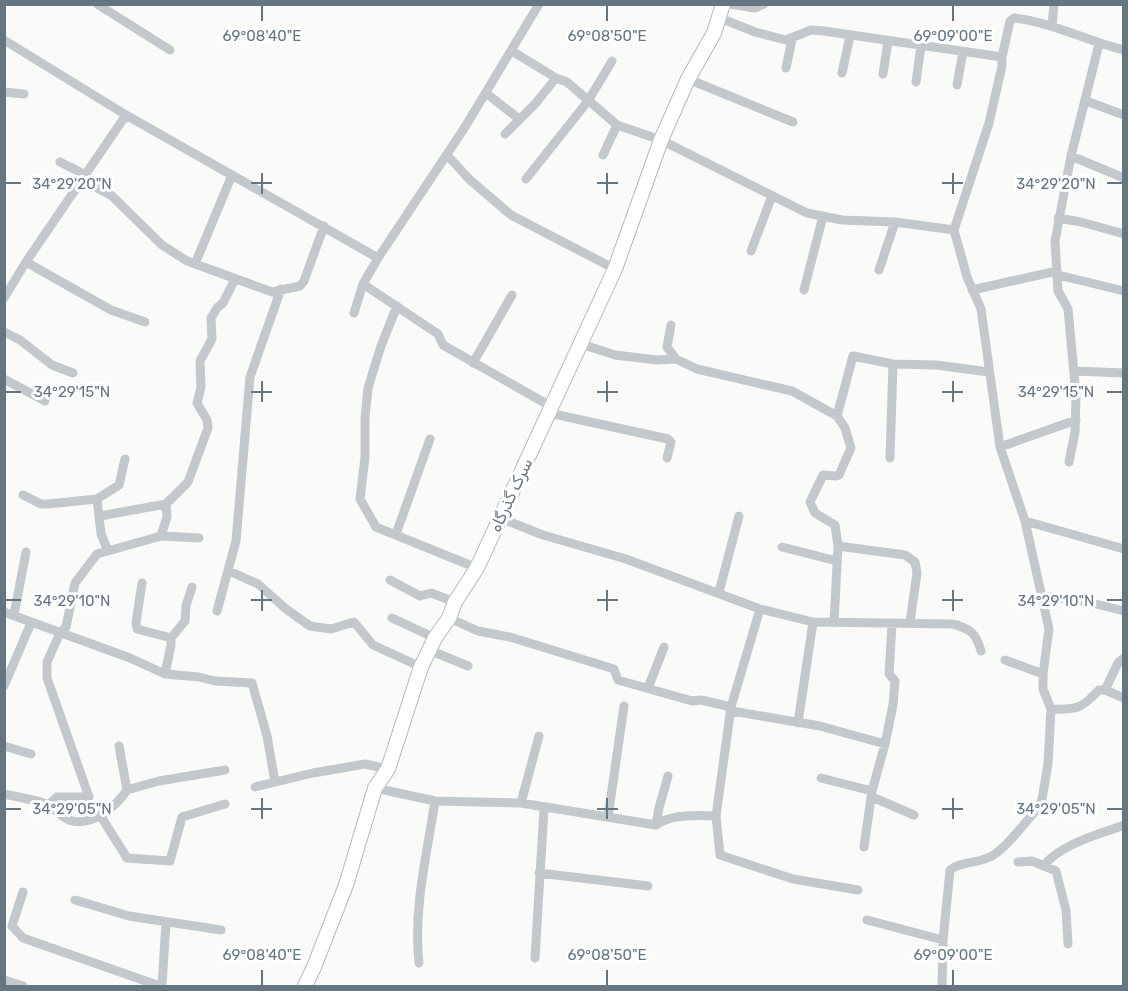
<svg xmlns="http://www.w3.org/2000/svg" width="1128" height="991" viewBox="0 0 1128 991" font-family="Rubik,'Noto Naskh Arabic',sans-serif">
	<style>
		.lines { fill: none; stroke-linecap: round; stroke-linejoin: round }
		.secondary-casing { stroke: #b3babf; stroke-width: 16 }
		.street { stroke: #c3c8cc; stroke-width: 9 }
		.secondary { stroke: #fff; stroke-width: 14 }
		.ticks { fill: none; stroke: #657683; stroke-width: 2 }
		.labels { text-anchor: middle; dominant-baseline: central; stroke-width: 6; stroke-linejoin: round; paint-order: stroke }
		.street-label { font-size: 16px; fill: #657683; stroke: #fff }
		.ticks-label { font-size: 15px; text-anchor: middle; fill: #657683; stroke: #fff; stroke-width: 6; stroke-linejoin: round; paint-order: stroke }
	</style>
	<rect width="100%" height="100%" fill="#fafaf8"/>
	<g class="lines">
		<defs>
			<path id="secondary" d="M305,986l9,-19 32,-82 29,-97 13,-19 33,-102 14,-29 14,-20 6,-16 22,-34 138,-299 46,-129 27,-61 26,-46 9,-29"/>
		</defs>
		<use href="#secondary" class="secondary-casing"/>
		<path class="street" d="M97,4l73,46
			M730,4l25,4 9,-4
			M720,18l35,14 31,8 25,-10 13,1 178,26
			M1052,26l2,-22
			M4,40l122,75 252,143
			M512,51l44,27 11,4 50,43 44,15 146,73 35,7 53,2 59,8
			M786,68l6,-29
			M842,73l8,-37
			M883,74l5,-33
			M688,79l105,43
			M916,82l5,-36
			M957,85l6,-33
			M4,92l20,2
			M486,93l33,26
			M1086,101l38,14
			M505,134l30,-30 21,-26
			M447,155l22,24 42,36 104,54
			M603,155l14,-30
			M1071,156l53,22
			M60,162l24,12
			M81,179l31,17 50,49 25,16 85,31 28,-6 4,-5 20,-55
			M526,179l62,-78 24,-40
			M1058,218l23,4 43,12
			M751,251l21,-55
			M26,262l85,48 34,12
			M195,264l37,-89
			M879,270l16,-48
			M1058,275l66,16
			M363,284l75,50 5,11 109,62
			M804,290l19,-74
			M972,290l85,-19
			M4,298l22,-36 100,-147
			M397,306l-16,40 -13,42 -3,30v39l-5,42 16,28 101,41
			M354,313l9,-29 15,-26 87,-131 74,-123
			M671,325l-4,22 9,12
			M4,332l16,8 32,25 21,8
			M581,344l34,11 42,5 19,-1 21,10 95,22 45,25 8,12 6,20 -12,27 -3,1 -13,-1 -13,27 5,11 20,12 3,21 -4,77
			M473,363l39,-68
			M1074,371l50,2
			M4,379l41,22
			M549,413l119,26 3,3 -4,16
			M837,416l16,-60 40,8 43,1 53,7
			M1000,447l76,-27
			M890,458l3,-94
			M1069,462l6,-30 1,-37 -8,-86 -10,-18 -3,-50 16,-85 28,-112
			M23,495l18,9h7l49,-5 22,-14 6,-26
			M97,499l4,35 7,17
			M100,516l66,-12 22,-22 20,-54 -1,-8 -10,-17 4,-16 -1,-26 12,-22 -1,-21 6,-10 6,-5 12,-24
			M500,518l43,17 83,24 134,50 53,13 139,2c18,4 24,9 29,27
			M1025,521l99,28
			M396,534l34,-95
			M161,536l38,2
			M838,546l67,9 10,7 2,11 -7,49
			M782,547l55,14
			M229,571l29,13 28,25 24,17 21,3 23,-7 19,23 48,22
			M390,580l30,16 11,-3 24,9
			M142,583l-6,40 1,6 34,9v7l-6,29
			M719,592l20,-76
			M1042,596l42,5 40,10
			M217,611l19,-70 14,-164 31,-88
			M4,612l126,46 35,16 34,3 16,4 37,2 15,53 8,46
			M14,615l12,-63
			M392,618l43,20
			M449,618l29,13 32,6 104,32 4,11 74,21 9,-1 30,7
			M171,638l14,-17 1,-15 6,-19
			M429,650l39,16
			M1005,660l38,14
			M4,686l27,-63
			M648,688l16,-41
			M1105,690l13,-27 6,-5
			M1051,709c26,1 30,0 48,-19h6l19,8
			M732,711l88,15 65,18
			M798,723l15,-101
			M4,746l27,8
			M119,746l8,44
			M821,778l51,13
			M255,787l58,-14 52,-9 23,5
			M375,788l60,13 86,2 135,22c15,-11 42,-10 60,-9l15,-109 29,-98
			M4,794c14,3 29,5 42,10 8,4 14,12 23,16 21,8 47,-13 58,-30l32,-9 66,-11
			M872,797l42,18
			M521,803l18,-67
			M48,805l9,-8h32l-42,-119v-16l13,-29 6,-6 9,-44 22,-29 64,-18 6,-19 -1,-13
			M100,815l27,43 43,3 12,-44 43,-13
			M716,816l4,39 73,24 65,11
			M608,817l16,-111
			M656,825l3,-17 9,-32
			M864,847l8,-56 13,-47 8,-39 2,-24 -6,-7 3,-50
			M1018,862l14,-1 24,10 10,39 2,34
			M1044,865c19,-22 54,-30 80,-40
			M539,873l109,13
			M23,892l-11,34 11,12 137,48
			M75,900l54,16 92,14
			M867,920l76,20
			M535,958l9,-150
			M419,963c-6,-54 8,-109 16,-162
			M4,980l19,6
			M162,986l4,-64
			M942,986l1,-46 7,-70c10,-9 32,-6 45,-16 14,-9 31,-33 43,-46l4,-9 6,-35 3,-55 -8,-20v-15l6,-45 -24,-108 -25,-74 -19,-138 -14,-32 -13,-47 35,-107 13,-57v-9l8,-36 4,-3c38,4 72,23 110,32"/>
		<use href="#secondary" class="secondary"/>
	</g>
	<path class="ticks" d="M262,6v15M607,6v15M953,6v15M262,173v21M607,173v21M953,173v21M6,183h15M251,183h21M597,183h21M942,183h21M1107,183h15M262,381v21M607,381v21M953,381v21M6,392h15M251,392h21M597,392h21M942,392h21M1107,392h15M262,590v21M607,590v21M953,590v21M6,600h15M251,600h21M597,600h21M942,600h21M1107,600h15M262,798v21M607,798v21M953,798v21M6,809h15M251,809h21M597,809h21M942,809h21M1107,809h15M262,970v15M607,970v15M953,970v15"/>
	<g class="labels">
		<g class="street-label">
			<text transform="translate(511 495) rotate(-65)">سرک گذرگاه</text>
		</g>
	</g>
	<g class="ticks-label">
		<text x="262" y="41">69°08'40"E</text>
		<text x="607" y="41">69°08'50"E</text>
		<text x="953" y="41">69°09'00"E</text>
		<text x="72" y="189">34°29'20"N</text>
		<text x="1056" y="189">34°29'20"N</text>
		<text x="72" y="397">34°29'15"N</text>
		<text x="1056" y="397">34°29'15"N</text>
		<text x="72" y="606">34°29'10"N</text>
		<text x="1056" y="606">34°29'10"N</text>
		<text x="72" y="814">34°29'05"N</text>
		<text x="1056" y="814">34°29'05"N</text>
		<text x="262" y="960">69°08'40"E</text>
		<text x="607" y="960">69°08'50"E</text>
		<text x="953" y="960">69°09'00"E</text>
	</g>
	<rect width="1128" height="991" fill="none" stroke="#657683" stroke-width="12"/>
</svg>
